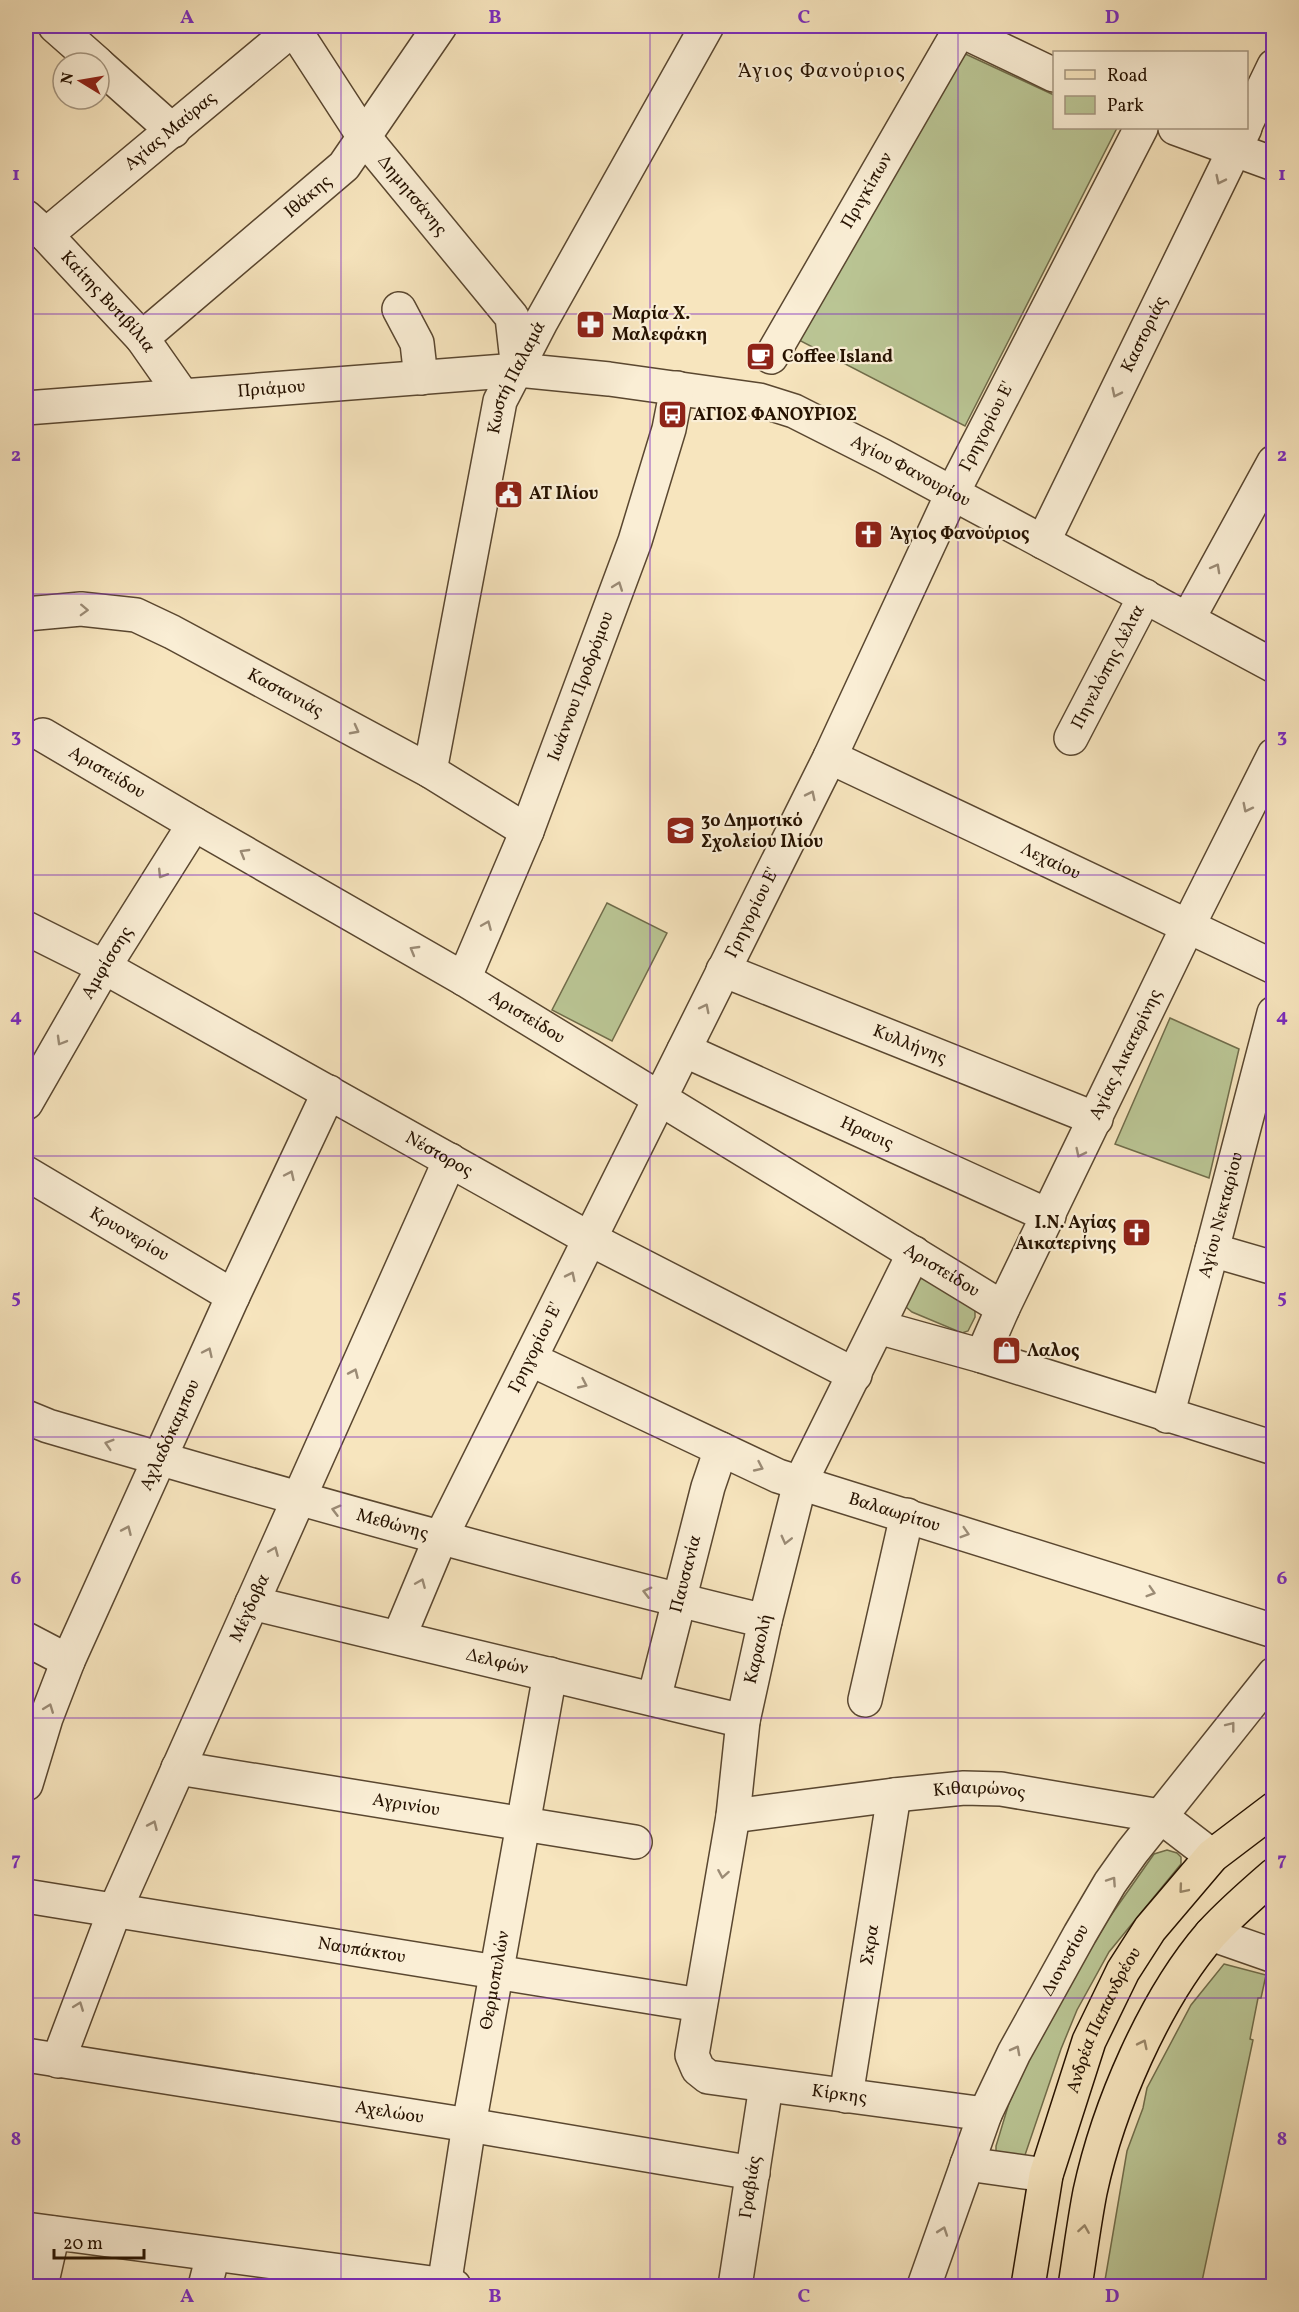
<svg xmlns="http://www.w3.org/2000/svg" width="1299" height="2312" viewBox="0 0 1299 2312" font-family="Vollkorn,serif">
	<style>
		.green { fill: #bac594; stroke: #706c4a; stroke-width: 1.5 }
		.lines { fill: none; stroke-linecap: round; stroke-linejoin: round }
		.minor-casing { stroke: #5a4730; stroke-width: 36 }
		.major-casing { stroke: #261200; stroke-width: 36 }
		.minor { stroke: #faeed5; stroke-width: 33 }
		.major { stroke: #f7e5be; stroke-width: 33 }
		.oneway { stroke: #9b8b75 }
		.oneway2 { stroke: #998668 }
		.grid { fill: none; stroke: #7b2cbf; stroke-width: 1.5; stroke-opacity: 0.55 }
		.labels { text-anchor: middle; dominant-baseline: central; stroke-width: 4.5; stroke-linejoin: round; paint-order: stroke }
		.street-label { font-size: 18px; fill: #261200; stroke: #faeed5 }
		.poi-label { font-size: 18px; font-weight: bold; fill: #261200; stroke: #faeed5; text-anchor: start }
		.neighbourhood-label { font-size: 20px; letter-spacing: 1.5px; fill: #261200; stroke: #faeed5 }
		.neatline { fill: none; stroke: #7b2cbf; stroke-width: 2 }
		.grid-label { font-size: 20px; text-anchor: middle; font-weight: bold; fill: #7b2cbf }
	</style>
	<rect width="100%" height="100%" fill="#f7e5be"/>
	<filter id="stains"><feTurbulence type="fractalNoise" baseFrequency=".00333" numOctaves="4"/><feColorMatrix values="0 0 0 0 .2 0 0 0 0 .09 0 0 0 0 .02 0 0 0 .5 -.17"/></filter>
	<radialGradient id="worn" r=".72"><stop offset=".6" stop-color="#630" stop-opacity="0"/><stop offset="1" stop-color="#630" stop-opacity=".3"/></radialGradient>
	<path class="green" d="M959,51l95,44v33h63l-152,298 -172,-89z
		M607,903l60,30 -55,108 -60,-31z
		M1170,1018l69,31 -30,129 -94,-34z
		M926,1278l49,31v8l-7,14 -6,2 -50,-21 -6,-5 10,-28z
		M1167,1850l10,3 4,4v7l-72,88 -32,58 -16,39 -37,109 -28,-4v-8l13,-43 27,-60 71,-122 47,-67z
		M1224,1964l42,11 -5,23h-3l-8,41 3,1 -52,246h-97l23,-135 16,-43 4,-20 44,-83z"/>
	<g class="lines">
		<defs>
			<g id="minor">
				<path d="M55,26l42,37"/>
				<path id="s1" d="M292,26l72,111 148,180 6,53"/>
				<path d="M960,30l94,45"/>
				<path d="M99,65l74,66"/>
				<path d="M1246,124l28,-58"/>
				<path d="M1175,128l99,36"/>
				<path id="s2" d="M26,217l20,18 96,103 40,57"/>
				<path id="s3" d="M46,235l248,-207"/>
				<path d="M399,309l18,34 4,35"/>
				<path id="s4" d="M142,338l202,-172 96,-140"/>
				<path id="s5" d="M771,357l191,-331"/>
				<path id="s6" d="M26,408l492,-38 91,9 150,21 35,11 89,45 391,210"/>
				<path id="s7" d="M1043,542l202,-414"/>
				<path id="s8" d="M26,614l55,-5 55,6 36,17 258,139 97,60"/>
				<path d="M1188,619l86,-157"/>
				<path id="s9" d="M43,735l151,89 270,155 539,329"/>
				<path id="s10" d="M1071,738l74,-142"/>
				<path id="s11" d="M830,757l444,210"/>
				<path id="s12" d="M430,771l70,-370 41,-79 166,-296"/>
				<path id="s13" d="M26,928l78,39 486,272 265,136"/>
				<path id="s14" d="M723,970l373,149"/>
				<path id="s15" d="M464,979l63,-148 108,-290 34,-112 8,-41"/>
				<path id="s16" d="M684,1050l365,166"/>
				<path id="s17" d="M26,1103l78,-136 90,-143"/>
				<path id="s18" d="M26,1173l207,123"/>
				<path d="M1212,1250l62,18"/>
				<path id="s19" d="M914,1253l-114,230 -35,138 -22,100 -10,95 -41,239 6,14 10,8 277,37"/>
				<path d="M878,1327l104,29 292,92"/>
				<path id="s20" d="M982,1356l21,-48 185,-382 86,-171"/>
				<path id="s21" d="M530,1359l248,117 496,155"/>
				<path id="s22" d="M1167,1416l45,-166 62,-237"/>
				<path id="s23" d="M26,1417l22,9c238,70 476,137 717,195"/>
				<path id="s24" d="M252,1603l491,118"/>
				<path id="s25" d="M399,1637l41,-98 390,-782 123,-265 188,-364"/>
				<path d="M26,1639l42,22"/>
				<path id="s26" d="M654,1699l54,-212 13,-38"/>
				<path d="M865,1700l42,-185"/>
				<path id="s27" d="M178,1768l457,74"/>
				<path id="s28" d="M26,1784l20,-66 22,-57 165,-365 96,-204"/>
				<path id="s29" d="M733,1816l161,-21 70,-7 37,1 159,27 52,40"/>
				<path id="s30" d="M26,1896l674,109"/>
				<path d="M1211,1934l63,22"/>
				<path id="s31" d="M26,2055l443,70 284,48"/>
				<path id="s32" d="M58,2061l57,-151 335,-750"/>
				<path id="s33" d="M846,2096l48,-301"/>
				<path d="M967,2164l79,11"/>
				<path d="M26,2229l428,57"/>
				<path d="M41,2286l12,-53"/>
				<path d="M205,2286l8,-31"/>
				<path id="s34" d="M444,2286l25,-161 81,-451"/>
				<path id="s35" d="M735,2286l31,-200"/>
				<path id="s36" d="M924,2286l61,-172 29,-61 66,-119 30,-51 22,-31 142,-178"/>
			</g>
			<g id="major">
				<path id="s37" d="M1028,2286l18,-111 43,-134 34,-70 27,-42 62,-73 62,-47"/>
				<path d="M1075,2286c5,-31 9,-63 15,-94 18,-84 64,-192 121,-258 19,-21 41,-40 63,-59"/>
			</g>
		</defs>
		<use href="#minor" class="minor-casing"/>
		<use href="#major" class="major-casing"/>
		<use href="#minor" class="minor"/>
		<use href="#major" class="major"/>
	</g>
	<defs><path id="oneway-chevron" d="M-2-3.5L2.5 0L-2 3.5" fill="none" stroke-width="1.6" stroke-linecap="round" stroke-linejoin="round" transform="scale(1.5)"/></defs>
	<g class="oneway">
		<use href="#oneway-chevron" transform="translate(1220 180) rotate(116)"/>
		<use href="#oneway-chevron" transform="translate(1116 393) rotate(116)"/>
		<use href="#oneway-chevron" transform="translate(1216 568) rotate(-61)"/>
		<use href="#oneway-chevron" transform="translate(618 586) rotate(-70)"/>
		<use href="#oneway-chevron" transform="translate(84 610) rotate(2)"/>
		<use href="#oneway-chevron" transform="translate(355 730) rotate(28)"/>
		<use href="#oneway-chevron" transform="translate(811 795) rotate(-64)"/>
		<use href="#oneway-chevron" transform="translate(1247 808) rotate(117)"/>
		<use href="#oneway-chevron" transform="translate(244 853) rotate(-150)"/>
		<use href="#oneway-chevron" transform="translate(162 874) rotate(122)"/>
		<use href="#oneway-chevron" transform="translate(487 925) rotate(-67)"/>
		<use href="#oneway-chevron" transform="translate(414 950) rotate(-150)"/>
		<use href="#oneway-chevron" transform="translate(705 1008) rotate(-63)"/>
		<use href="#oneway-chevron" transform="translate(61 1041) rotate(120)"/>
		<use href="#oneway-chevron" transform="translate(1080 1153) rotate(116)"/>
		<use href="#oneway-chevron" transform="translate(290 1175) rotate(-65)"/>
		<use href="#oneway-chevron" transform="translate(571 1276) rotate(-64)"/>
		<use href="#oneway-chevron" transform="translate(208 1352) rotate(-65)"/>
		<use href="#oneway-chevron" transform="translate(354 1373) rotate(-66)"/>
		<use href="#oneway-chevron" transform="translate(583 1384) rotate(25)"/>
		<use href="#oneway-chevron" transform="translate(109 1444) rotate(-163)"/>
		<use href="#oneway-chevron" transform="translate(759 1467) rotate(25)"/>
		<use href="#oneway-chevron" transform="translate(336 1510) rotate(-165)"/>
		<use href="#oneway-chevron" transform="translate(127 1530) rotate(-66)"/>
		<use href="#oneway-chevron" transform="translate(965 1533) rotate(17)"/>
		<use href="#oneway-chevron" transform="translate(786 1540) rotate(104)"/>
		<use href="#oneway-chevron" transform="translate(274 1551) rotate(-67)"/>
		<use href="#oneway-chevron" transform="translate(421 1583) rotate(-67)"/>
		<use href="#oneway-chevron" transform="translate(647 1592) rotate(-166)"/>
		<use href="#oneway-chevron" transform="translate(1151 1592) rotate(17)"/>
		<use href="#oneway-chevron" transform="translate(49 1708) rotate(-69)"/>
		<use href="#oneway-chevron" transform="translate(1231 1726) rotate(-52)"/>
		<use href="#oneway-chevron" transform="translate(153 1825) rotate(-66)"/>
		<use href="#oneway-chevron" transform="translate(723 1874) rotate(100)"/>
		<use href="#oneway-chevron" transform="translate(1112 1881) rotate(-56)"/>
		<use href="#oneway-chevron" transform="translate(79 2006) rotate(-69)"/>
		<use href="#oneway-chevron" transform="translate(1016 2050) rotate(-62)"/>
		<use href="#oneway-chevron" transform="translate(943 2231) rotate(-71)"/>
	</g>
	<g class="oneway2">
		<use href="#oneway-chevron" transform="translate(1183 1889) rotate(130)"/>
		<use href="#oneway-chevron" transform="translate(1143 2044) rotate(-64)"/>
		<use href="#oneway-chevron" transform="translate(1084 2229) rotate(-81)"/>
	</g>
	<path class="grid" d="M341,26v2260M650,26v2260M958,26v2260M26,314h1248M26,594h1248M26,875h1248M26,1156h1248M26,1437h1248M26,1718h1248M26,1998h1248"/>
	<defs>
		<symbol id="pharmacy-square" viewBox="-11 -11 22 22"><rect x="-9" y="-9" width="18" height="18" rx="4" fill="#8f2418" stroke="#faeed5"/><path d="M-2-6h4v4h4v4h-4v4h-4v-4h-4v-4h4Z" fill="#fff"/></symbol>
		<symbol id="cafe-square" viewBox="-11 -11 22 22"><rect x="-9" y="-9" width="18" height="18" rx="4" fill="#8f2418" stroke="#faeed5"/><path d="M-5.5-4.5H6V0H3Q3 3.5 0 3.5H-2.5Q-5.5 3.5-5.5 0ZM3-3.2v2h1.7v-2ZM-6 4.5H4V6H-6Z" fill="#fff"/></symbol>
		<symbol id="bus-square" viewBox="-11 -11 22 22"><rect x="-9" y="-9" width="18" height="18" rx="4" fill="#8f2418" stroke="#faeed5"/><path d="M-5-6H5V4H4V6H2V4H-2V6H-4V4H-5ZM-3.5-4V0h7V-4ZM-3.5 1.2v1.5H-2V1.2ZM2 1.2v1.5H3.5V1.2Z" fill="#fff"/></symbol>
		<symbol id="civic-square" viewBox="-11 -11 22 22"><rect x="-9" y="-9" width="18" height="18" rx="4" fill="#8f2418" stroke="#faeed5"/><path d="M-.6-6.5H3V-4.5H.6V-3L4-1V1h2V6H-6V1h2V-1L-.6-3ZM-1.2 2.5V6h2.4V2.5Z" fill="#fff"/></symbol>
		<symbol id="church-square" viewBox="-11 -11 22 22"><rect x="-9" y="-9" width="18" height="18" rx="4" fill="#8f2418" stroke="#faeed5"/><path d="M-1.2-6h2.4v3.5h3.3v2.4h-3.3V6h-2.4V-.1h-3.3v-2.4h3.3Z" fill="#fff"/></symbol>
		<symbol id="school-square" viewBox="-11 -11 22 22"><rect x="-9" y="-9" width="18" height="18" rx="4" fill="#8f2418" stroke="#faeed5"/><path d="M0-5L7-2L0 1L-7-2ZM-4 1L0 2.5L4 1V4Q0 6-4 4Z" fill="#fff"/></symbol>
		<symbol id="shop-square" viewBox="-11 -11 22 22"><rect x="-9" y="-9" width="18" height="18" rx="4" fill="#8f2418" stroke="#faeed5"/><path d="M-5-2.5h2.3a2.7 3.5 0 0 1 5.4 0H5L5.5 6h-11ZM-1.5-2.5h3a1.5 2.3 0 0 0-3 0Z" fill="#fff"/></symbol>
	</defs>
	<g fill-rule="evenodd">
		<use href="#pharmacy-square" x="574" y="308" width="33" height="33"/>
		<use href="#cafe-square" x="744" y="340" width="33" height="33"/>
		<use href="#bus-square" x="656" y="398" width="33" height="33"/>
		<use href="#civic-square" x="492" y="478" width="33" height="33"/>
		<use href="#church-square" x="852" y="518" width="33" height="33"/>
		<use href="#school-square" x="664" y="814" width="33" height="33"/>
		<use href="#church-square" x="1120" y="1216" width="33" height="33"/>
		<use href="#shop-square" x="990" y="1334" width="33" height="33"/>
	</g>
	<g class="labels">
		<g class="street-label">
			<text stroke="none"><textPath href="#s3" startOffset="162">Αγίας Μαύρας</textPath></text>
			<text stroke="none"><textPath href="#s5" startOffset="192">Πριγκίπων</textPath></text>
			<text stroke="none"><textPath href="#s1" startOffset="208">Δημητσάνης</textPath></text>
			<text stroke="none"><textPath href="#s4" startOffset="218">Ιθάκης</textPath></text>
			<text stroke="none"><textPath href="#s2" startOffset="118">Καίτης Βυτιβίλια</textPath></text>
			<text stroke="none"><textPath href="#s7" startOffset="231">Καστοριάς</textPath></text>
			<text stroke="none"><textPath href="#s12" startOffset="404">Κωστή Παλαμά</textPath></text>
			<text stroke="none"><textPath href="#s6" startOffset="246">Πριάμου</textPath></text>
			<text stroke="none"><textPath href="#s25" startOffset="1346">Γρηγορίου Ε'</textPath></text>
			<text stroke="none"><textPath href="#s6" startOffset="904">Αγίου Φανουρίου</textPath></text>
			<text stroke="none"><textPath href="#s10" startOffset="80">Πηνελόπης Δέλτα</textPath></text>
			<text stroke="none"><textPath href="#s15" startOffset="315">Ιωάννου Προδρόμου</textPath></text>
			<text stroke="none"><textPath href="#s8" startOffset="279">Καστανιάς</textPath></text>
			<text stroke="none"><textPath href="#s9" startOffset="74">Αριστείδου</textPath></text>
			<text stroke="none"><textPath href="#s11" startOffset="244">Λεχαίου</textPath></text>
			<text stroke="none"><textPath href="#s25" startOffset="806">Γρηγορίου Ε'</textPath></text>
			<text stroke="none"><textPath href="#s17" startOffset="162">Αμφίσσης</textPath></text>
			<text stroke="none"><textPath href="#s9" startOffset="560">Αριστείδου</textPath></text>
			<text stroke="none"><textPath href="#s14" startOffset="201">Κυλλήνης</textPath></text>
			<text stroke="none"><textPath href="#s20" startOffset="334">Αγίας Αικατερίνης</textPath></text>
			<text stroke="none"><textPath href="#s16" startOffset="201">Ηραυις</textPath></text>
			<text stroke="none"><textPath href="#s13" startOffset="471">Νέστορος</textPath></text>
			<text stroke="none"><textPath href="#s22" startOffset="208">Αγίου Νεκταρίου</textPath></text>
			<text stroke="none"><textPath href="#s18" startOffset="120">Κρυονερίου</textPath></text>
			<text stroke="none"><textPath href="#s9" startOffset="1046">Αριστείδου</textPath></text>
			<text stroke="none"><textPath href="#s25" startOffset="320">Γρηγορίου Ε'</textPath></text>
			<text stroke="none"><textPath href="#s28" startOffset="378">Αχλαδόκαμπου</textPath></text>
			<text stroke="none"><textPath href="#s21" startOffset="396">Βαλαωρίτου</textPath></text>
			<text stroke="none"><textPath href="#s23" startOffset="382">Μεθώνης</textPath></text>
			<text stroke="none"><textPath href="#s26" startOffset="129">Παυσανία</textPath></text>
			<text stroke="none"><textPath href="#s32" startOffset="492">Μέγδοβα</textPath></text>
			<text transform="translate(759 1649) rotate(-77)">Καραολή</text>
			<text stroke="none"><textPath href="#s24" startOffset="252">Δελφών</textPath></text>
			<text stroke="none"><textPath href="#s29" startOffset="248">Κιθαιρώνος</textPath></text>
			<text stroke="none"><textPath href="#s27" startOffset="231">Αγρινίου</textPath></text>
			<text stroke="none"><textPath href="#s33" startOffset="153">Σκρα</textPath></text>
			<text stroke="none"><textPath href="#s30" startOffset="340">Ναυπάκτου</textPath></text>
			<text stroke="none"><textPath href="#s36" startOffset="356">Διονυσίου</textPath></text>
			<text stroke="none"><textPath href="#s34" startOffset="310">Θερμοπυλών</textPath></text>
			<text stroke="none"><textPath href="#s37" startOffset="278">Ανδρέα Παπανδρέου</textPath></text>
			<text stroke="none"><textPath href="#s19" startOffset="1000">Κίρκης</textPath></text>
			<text stroke="none"><textPath href="#s31" startOffset="368">Αχελώου</textPath></text>
			<text stroke="none"><textPath href="#s35" startOffset="100">Γραβιάς</textPath></text>
		</g>
		<g class="poi-label">
			<text x="612" y="314">Μαρία Χ.<tspan x="612" dy="21">Μαλεφάκη</tspan></text>
			<text x="782" y="357">Coffee Island</text>
			<text x="693" y="415">ΑΓΙΟΣ ΦΑΝΟΥΡΙΟΣ</text>
			<text x="529" y="494">ΑΤ Ιλίου</text>
			<text x="890" y="534">Άγιος Φανούριος</text>
			<text x="701" y="821">3ο Δημοτικό<tspan x="701" dy="21">Σχολείου Ιλίου</tspan></text>
			<text x="1116" y="1223" text-anchor="end">Ι.Ν. Αγίας<tspan x="1116" dy="21">Αικατερίνης</tspan></text>
			<text x="1027" y="1351">Λαλος</text>
		</g>
		<g class="neighbourhood-label">
			<text x="822" y="72">Άγιος Φανούριος</text>
		</g>
	</g>
	<rect width="1299" height="2312" fill="none" stroke="#f7e5be" stroke-width="66"/>
	<rect x="1053" y="51" width="195" height="78" fill="#faeed5" stroke="#a59680" stroke-width="1.5"/>
	<rect x="1065" y="70" width="30" height="9" fill="#f7e5be" stroke="#a59680" stroke-width="1.5"/>
	<text x="1107" y="81" font-size="18" fill="#261200">Road</text>
	<rect x="1065" y="96" width="30" height="18" fill="#bac594" stroke="#a59680" stroke-width="1.5"/>
	<text x="1107" y="111" font-size="18" fill="#261200">Park</text>
	<g transform="translate(81 81) rotate(281)"><circle r="28" fill="#faeed5" stroke="#a59680" stroke-width="1.5"/>
	<path d="M0-4.5L10 22L0 15L-10 22Z" fill="#8f2418"/>
	<text y="-9" font-size="16" font-weight="bold" text-anchor="middle" fill="#261200">N</text>
	</g>
	<path d="M54 2249v9h90v-9" fill="none" stroke="#261200" stroke-width="3"/>
	<text x="63" y="2249" font-size="18" fill="#261200" stroke="#faeed5" stroke-width="4.5" paint-order="stroke">20 m</text>
	<rect x="33" y="33" width="1233" height="2246" class="neatline"/>
	<g class="grid-label">
		<text x="187" y="23">A</text>
		<text x="495" y="23">B</text>
		<text x="804" y="23">C</text>
		<text x="1112" y="23">D</text>
		<text x="16" y="180">1</text>
		<text x="1282" y="180">1</text>
		<text x="16" y="461">2</text>
		<text x="1282" y="461">2</text>
		<text x="16" y="742">3</text>
		<text x="1282" y="742">3</text>
		<text x="16" y="1022">4</text>
		<text x="1282" y="1022">4</text>
		<text x="16" y="1303">5</text>
		<text x="1282" y="1303">5</text>
		<text x="16" y="1584">6</text>
		<text x="1282" y="1584">6</text>
		<text x="16" y="1865">7</text>
		<text x="1282" y="1865">7</text>
		<text x="16" y="2145">8</text>
		<text x="1282" y="2145">8</text>
		<text x="187" y="2302">A</text>
		<text x="495" y="2302">B</text>
		<text x="804" y="2302">C</text>
		<text x="1112" y="2302">D</text>
	</g>
	<rect width="100%" height="100%" filter="url(#stains)"/>
	<rect width="100%" height="100%" fill="url(#worn)"/>
</svg>
